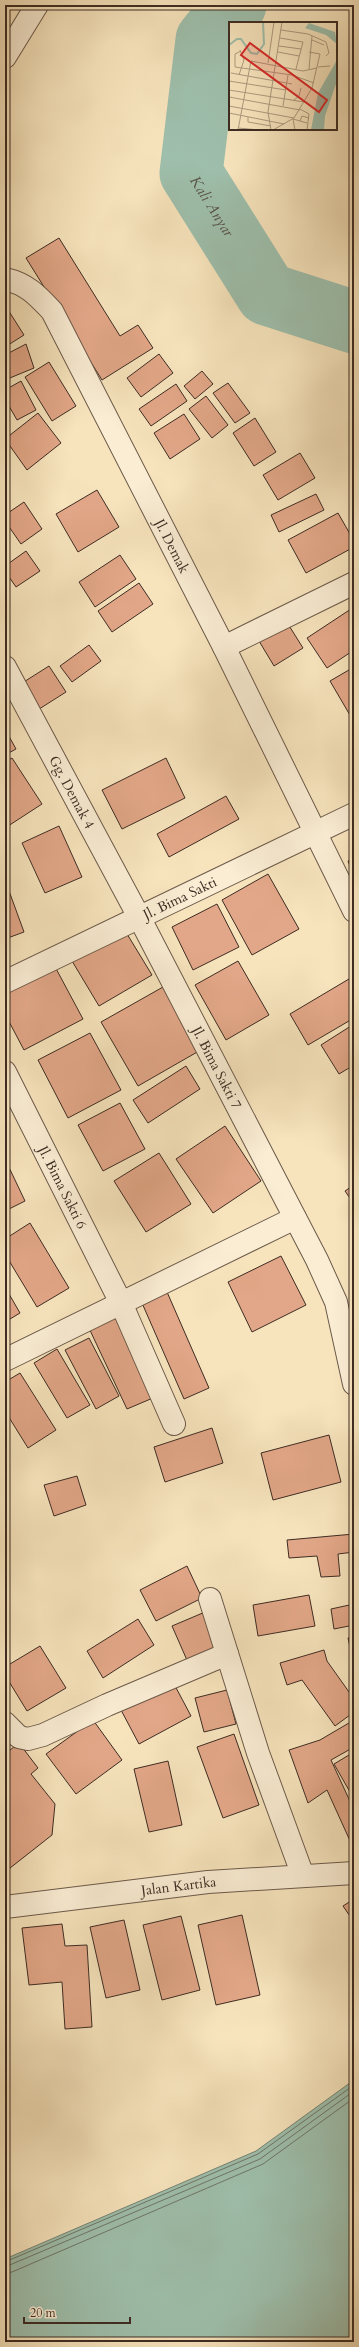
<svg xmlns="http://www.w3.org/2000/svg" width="359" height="2347" viewBox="0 0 359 2347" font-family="Cardo,serif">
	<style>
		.water { fill: #9ebfac; stroke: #778475 }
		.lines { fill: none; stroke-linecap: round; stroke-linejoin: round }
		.shore { stroke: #6e7668; stroke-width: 1 }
		.river { stroke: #9ebfac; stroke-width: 63 }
		.building { fill: #e2a788; stroke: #3d2c23 }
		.minor-casing { stroke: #6c5a4a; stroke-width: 24 }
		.minor { stroke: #faedd4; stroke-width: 22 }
		.labels { text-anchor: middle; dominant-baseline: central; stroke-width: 3; stroke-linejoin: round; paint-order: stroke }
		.street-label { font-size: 14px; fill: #3d2c23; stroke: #faedd4 }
		.water-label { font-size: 15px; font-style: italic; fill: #555145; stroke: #faedd4 }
		.inset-river { fill: none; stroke: #9ebfac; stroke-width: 2 }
		.inset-road { fill: none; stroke: #ad9a7f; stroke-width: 1 }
		.view { fill: #d62828; fill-opacity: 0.15; stroke: #d62828; stroke-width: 2 }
		.inset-edge { fill: none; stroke: #3d2c23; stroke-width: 2 }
	</style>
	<rect width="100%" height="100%" fill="#f7e4bd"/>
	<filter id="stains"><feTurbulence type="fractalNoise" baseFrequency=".005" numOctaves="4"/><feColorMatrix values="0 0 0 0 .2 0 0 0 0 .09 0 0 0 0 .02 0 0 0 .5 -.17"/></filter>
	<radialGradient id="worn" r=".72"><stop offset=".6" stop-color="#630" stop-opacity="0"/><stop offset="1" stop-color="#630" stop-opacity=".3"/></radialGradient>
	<path class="water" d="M354,2080v262h-349v-83l251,-108z"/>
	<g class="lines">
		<path class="shore" d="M5,2262l253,-108 96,-69
			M5,2267l255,-108 94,-68
			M5,2273l7,-1 251,-108 91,-66"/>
		<path class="river" id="s1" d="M235,5l-28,35 -16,133 76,121 87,28"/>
	</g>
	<path class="building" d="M59,238l61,98 18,-11 15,23 -51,32 -76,-122z
		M5,305l19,30 -19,12z
		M26,344l8,24 -29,12v-25z
		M159,354l14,19 -32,24 -14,-19z
		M49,362l27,44 -24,15 -27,-44z
		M202,371l11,13 -18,15 -11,-13z
		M21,381l15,29 -19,10 -12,-21v-9z
		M228,383l22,30 -15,10 -22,-30z
		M176,384l11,17 -36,25 -12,-17z
		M206,396l22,29 -16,13 -23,-29z
		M38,413l23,30 -34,27 -22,-31z
		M184,414l16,25 -30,20 -16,-26z
		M255,418l21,34 -22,14 -21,-33z
		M300,453l15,25 -37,22 -15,-25z
		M97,490l22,37 -41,25 -22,-38z
		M316,494l8,16 -45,22 -8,-17z
		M24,502l18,27 -21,15 -16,-23v-6z
		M338,513l16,28v6l-48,26 -18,-33z
		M26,551l14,20 -24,16 -11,-16v-5z
		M120,555l16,24 -41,28 -16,-25z
		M139,583l14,21 -41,28 -14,-21z
		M354,607v43l-27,18 -20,-30z
		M288,624l15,24 -29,18 -15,-25z
		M89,645l12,16 -29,21 -12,-16z
		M49,666l17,26 -30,19 -17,-26z
		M354,667v55l-24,-41z
		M5,729l11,20 -11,6z
		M12,758l30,46 -37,24v-66z
		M166,758l19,40 -63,31 -20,-39z
		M226,796l13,23 -70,38 -12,-23z
		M59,826l23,51 -37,16 -23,-50z
		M354,859v17l-6,-15z
		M268,874l31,55 -47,26 -30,-55z
		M5,880l19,52 -19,7z
		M217,904l22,43 -46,23 -21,-43z
		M124,929l28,46 -53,31 -27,-45z
		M238,961l31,54 -43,25 -31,-55z
		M53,963l30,56 -59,31 -19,-36v-25z
		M354,976v42l-46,27 -18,-31z
		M163,987l36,64 -61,35 -37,-64z
		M354,1024v41l-15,9 -18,-29z
		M90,1033l31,57 -53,28 -30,-58z
		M186,1066l14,23 -52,34 -15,-23z
		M120,1103l25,46 -42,22 -25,-46z
		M225,1126l36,55 -48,32 -37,-54z
		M159,1153l32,51 -45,28 -32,-51z
		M5,1159l20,42 -20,10z
		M354,1185v19l-9,-13z
		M30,1223l39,65 -32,19 -32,-53v-15z
		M281,1256l25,49 -54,27 -24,-50z
		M5,1287l15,26 -15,9z
		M167,1292l42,96 -25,11 -42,-96z
		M121,1310l39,85 -33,14 -39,-83z
		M89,1338l30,58 -23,13 -31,-59z
		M57,1349l33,56 -23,13 -33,-55z
		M20,1373l36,57 -28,18 -23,-37v-29z
		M212,1428l11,35 -58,19 -11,-35z
		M329,1435l12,47 -68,18 -12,-47z
		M77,1476l9,29 -32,11 -10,-31z
		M354,1534v18l-16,2 2,22 -19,1 -4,-21 -28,2 -2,-18z
		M187,1566l15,32 -46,23 -16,-31z
		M309,1595l6,31 -57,10 -5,-31z
		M354,1604v21l-20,4 -3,-20z
		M205,1612l17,41 -32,14 -18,-41z
		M138,1619l16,26 -51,33 -16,-27z
		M354,1637v29l-6,-28z
		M40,1646l26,42 -39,23 -22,-36v-8z
		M324,1650l3,11 27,38v13l-19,14 -33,-46 -15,5 -7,-22z
		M173,1682l18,34 -52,28 -18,-34z
		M227,1690l9,34 -32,8 -9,-34z
		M93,1720l29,40 -46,34 -30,-40z
		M354,1720v27l-23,13 23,50v31l-3,2 -24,-53 -19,13 -19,-53 31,-10z
		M234,1734l25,71 -36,13 -26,-71z
		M19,1743l19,25 -7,6 24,30 -3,31 -47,37v-118z
		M354,1752v47l-20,-35z
		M168,1761l14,64 -33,7 -15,-63z
		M354,1899v23l-11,-16z
		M242,1915l18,80 -44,10 -18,-80z
		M181,1916l19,74 -38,10 -19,-75z
		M124,1920l16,70 -34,8 -16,-71z
		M62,1924l3,22 22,-1 5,82 -27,2 -3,-47 -33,3 -7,-57z"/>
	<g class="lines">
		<defs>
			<g id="minor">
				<path d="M5,57l32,-52"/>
				<path id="s2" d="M5,279c22,5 32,16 47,32l172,336 130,264"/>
				<path d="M224,647l130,-64"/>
				<path id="s3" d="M5,667l134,250 178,343 19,42 18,82"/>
				<path id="s4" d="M5,982l349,-168"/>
				<path id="s5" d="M5,1072l116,231 53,121"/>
				<path d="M5,1360l290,-142"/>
				<path d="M210,1599l48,154 45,123"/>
				<path d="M5,1723l14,14 9,2 15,-4 64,-30 120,-51"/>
				<path id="s6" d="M5,1907l203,-25 146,-9"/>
			</g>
		</defs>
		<use href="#minor" class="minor-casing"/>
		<use href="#minor" class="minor"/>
	</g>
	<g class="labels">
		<g class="street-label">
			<text stroke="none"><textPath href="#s2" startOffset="322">Jl. Demak</textPath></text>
			<text stroke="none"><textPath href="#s3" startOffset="142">Gg. Demak 4</textPath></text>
			<text stroke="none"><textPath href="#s4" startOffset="194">Jl. Bima Sakti</textPath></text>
			<text stroke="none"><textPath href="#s3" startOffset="453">Jl. Bima Sakti 7</textPath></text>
			<text stroke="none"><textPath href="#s5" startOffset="129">Jl. Bima Sakti 6</textPath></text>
			<text stroke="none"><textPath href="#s6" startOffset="175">Jalan Kartika</textPath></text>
		</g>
		<g class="water-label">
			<text stroke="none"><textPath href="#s1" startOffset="218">Kali Anyar</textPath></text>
		</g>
	</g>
	<g transform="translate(229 22)">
		<rect width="108" height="108" fill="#f7e4bd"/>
		<path d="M80,1l26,9 2,12 -11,-9 -21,-7zM108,38v21l-12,35 -1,14h-13l7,-37z" fill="#9ebfac"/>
		<path class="inset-river" d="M0,23l8,-6h4l10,14 6,1 7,-10 -1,-22"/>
		<path class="inset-road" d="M52,8l27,4 18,8 3,11 -3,3M51,16l23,4 -7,27M83,18l12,5M50,24l22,3M12,29l-6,3v13l57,8 22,8M49,30l21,4M39,41l6,-41M89,45l12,-1M80,47l3,-33M2,51l61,11M10,53l5,-15 -4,-10M0,59l57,9M0,68l75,12M0,75l71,13M65,78l5,-4 2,-8M0,84l65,12M54,84l5,-31M71,87l9,5 -2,16M0,91l55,11M19,95v5l23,4M71,99l2,-5 7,2M9,106l22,2M9,108l13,-69 52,10 14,-3M42,108l-3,-18 14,-90M44,108l21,-12 18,-30 8,-34 -11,-2M66,108l-2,-11 14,4"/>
		<path class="view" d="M21,21l77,57 -8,12 -78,-57z"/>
		<rect width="108" height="108" class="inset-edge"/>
	</g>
	<rect width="359" height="2347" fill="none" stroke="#f7e4bd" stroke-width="20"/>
	<rect x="6" y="6" width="347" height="2335" fill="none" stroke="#3d2c23" stroke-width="2"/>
	<rect x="10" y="10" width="339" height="2327" fill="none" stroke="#3d2c23"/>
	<path d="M24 2317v6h106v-6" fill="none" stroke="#3d2c23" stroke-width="2"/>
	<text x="30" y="2317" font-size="12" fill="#3d2c23" stroke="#faedd4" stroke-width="3" paint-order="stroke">20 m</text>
	<rect width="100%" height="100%" filter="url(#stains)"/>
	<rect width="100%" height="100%" fill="url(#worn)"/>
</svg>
